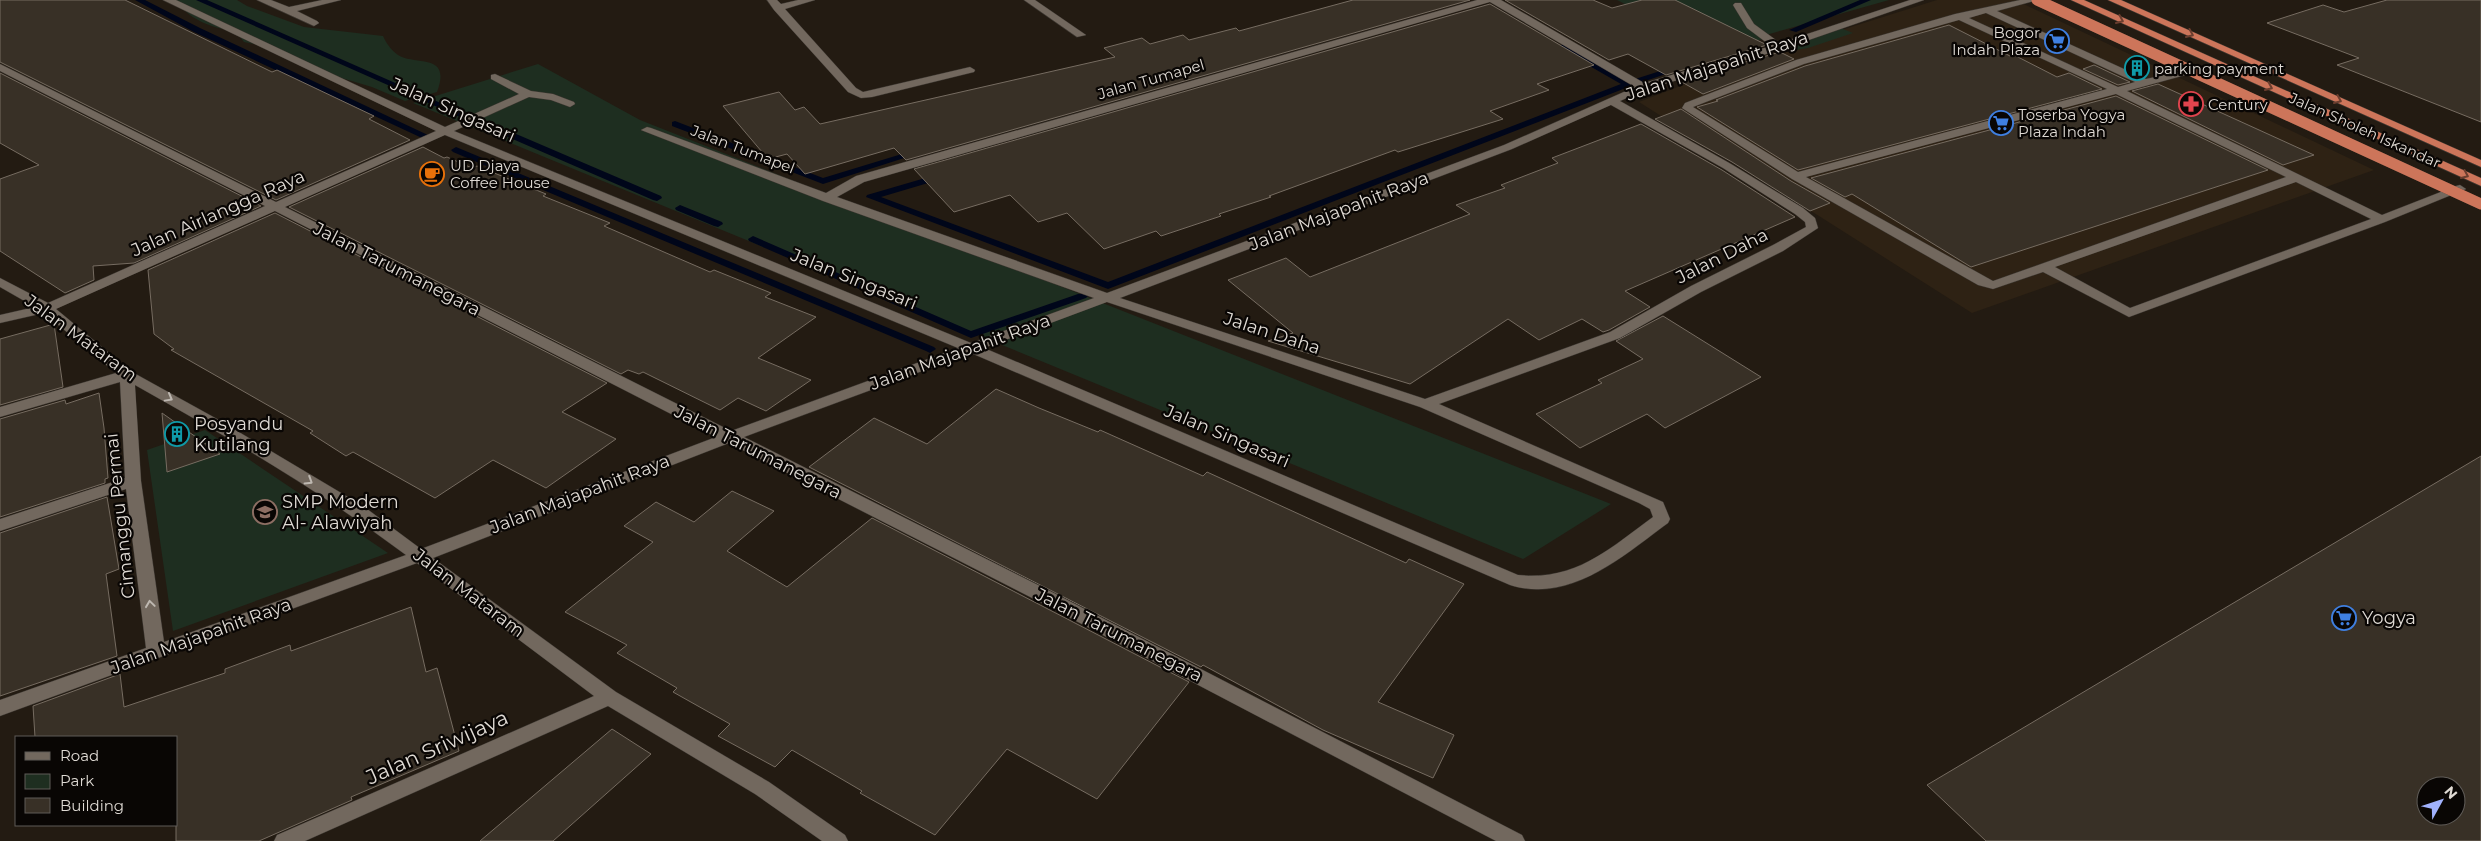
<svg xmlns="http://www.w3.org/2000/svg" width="2481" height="841" viewBox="0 0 2481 841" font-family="Montserrat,sans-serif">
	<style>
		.built { fill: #2e2214 }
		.green { fill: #1e2e20 }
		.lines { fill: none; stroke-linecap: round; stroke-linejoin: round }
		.stream { fill: #00061a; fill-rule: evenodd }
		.building { fill: #383026; stroke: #766c61; fill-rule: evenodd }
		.minor-casing { stroke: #3a352f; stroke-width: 1 }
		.highway-casing { stroke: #3a352f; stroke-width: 1 }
		.minor { fill: #72685e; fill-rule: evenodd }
		.highway { fill: #cd755a; fill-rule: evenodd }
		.highway-bridge-casing { stroke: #3a352f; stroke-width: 11; stroke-linecap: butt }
		.highway-bridge { stroke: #cd755a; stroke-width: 11 }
		.oneway { stroke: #6b3e2f }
		.oneway2 { stroke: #beb8b1 }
		.labels { text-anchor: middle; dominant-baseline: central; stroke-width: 4.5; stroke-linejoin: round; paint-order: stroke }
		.far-poi-label { font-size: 15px; fill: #dfdad4; stroke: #090604; text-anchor: start }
		.far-street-label { font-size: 15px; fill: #dfdad4; stroke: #090604 }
		.street-label { font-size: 18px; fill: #dfdad4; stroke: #090604 }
		.poi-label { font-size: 18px; fill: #dfdad4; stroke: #090604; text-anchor: start }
		.near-street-label { font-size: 21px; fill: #dfdad4; stroke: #090604 }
	</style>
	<rect width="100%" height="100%" fill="#231b12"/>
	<path class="built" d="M1937,0h78l359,170 -402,143 -333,-211 114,-44z"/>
	<path class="green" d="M176,0h61l10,6 57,21 79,9c3,7 8,14 15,19 17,11 54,-3 39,37l-32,9 -33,-14 -54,-16 -60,-26 -14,-3 -9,-11c-21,-2 -48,-12 -59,-31z
		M1617,0h272l-123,35 2,3 -53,11z
		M1838,27l15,6 -45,15 -12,2 -10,-6z
		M538,64l102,56 971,384 -88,55 -1110,-456z
		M205,430l183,123 -215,78 -26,-181z"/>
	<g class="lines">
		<path class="stream" d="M135,0h10l55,28 230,108 -2,2h-6l-228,-106z
			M196,0h11l270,119 -2,2h-6z
			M1860,0h11l-75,32 -7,-2z
			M1560,45h6l63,36 50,-16 4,3 -52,18 -523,203 -242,-92 1,-2 72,-21h6v4l-64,19 227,85 513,-198 -61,-35z
			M675,121l148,57 92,-28h6l2,2 -100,32 -151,-58v-4z
			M495,125l166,71 1,2 -5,3 -4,-1 -161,-70 -2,-2z
			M456,147l478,200 2,2 -6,4 -4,-2 -473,-199 -2,-2z
			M680,205l42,17 1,2 -5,3 -4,-1 -38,-16 -1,-2z
			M753,236l218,95 107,-37h8l2,2 -2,2 -115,40 -222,-97 -1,-2z"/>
	</g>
	<path class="building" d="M0,0h125l147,72 5,-2 97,46 -5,3 41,21 -134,60 -276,-138z
		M1353,0h117l-564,160 -12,-12 -89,26 -18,-20 -19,5 -45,-53 56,-14 16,18 9,-3 16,17 295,-67 -11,-9 38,-10 8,6 33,-9 6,5 47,-12 3,3z
		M1505,0h88l19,8 30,-8h33l92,45 -101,30 -38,-21 -19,6z
		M2387,0h94v122l-144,-57 22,-7 -92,-35 56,-18 21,7z
		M1490,4l104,61 -57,19 12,6 -59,21 13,8 -105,33 -3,-2 -126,46 2,1 -52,17 2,2 -60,20 -5,-5 -52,18 -37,-36 -29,9 -28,-27 -56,17 -40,-43z
		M1949,25l61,31 4,-1 43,22 12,-4 33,16 -304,81 -101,-63 21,-6 -2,-1 89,-34z
		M1780,52l14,7 -91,35 -23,-13z
		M2094,65l36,17 -12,3 -35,-16z
		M0,73l261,133 -127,57 -41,3 1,14 -29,13 -65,-42v-72l39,-14 -39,-22z
		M2158,84l156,71 -31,10 -151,-74z
		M2116,96l152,74 -297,97 -119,-73 -7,3 -34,-19z
		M1681,109l110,72 39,22 -20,8 -78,-49 -77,-43z
		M1641,124l81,46 73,47 -170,74 25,16 -41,23 -6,2 -21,-13 -43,21 -31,-21 -98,65 -142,-43 25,-8 -65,-53 58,-22 24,19 160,-63 -14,-9 49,-17 -4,-3 57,-22 -6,-5z
		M423,147l21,11 3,-1 25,11 5,-2 69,28 -3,2 67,27 -6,3 106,46 4,-2 57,23 -6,4 51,20 -58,41 53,22 -45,31 -28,-13 -18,12 -77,-38 -4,2 -11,-4 -7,4 -332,-167z
		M275,213l332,170 -45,29 54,27 -70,49 -53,-28 -58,38 -82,-46 -7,4 -36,-23 3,-2 -142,-81 3,-1 -20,-15 -6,-64z
		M1663,316l98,61 -96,51 -18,-14 -67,34 -44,-34 66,-31 -4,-3 45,-21 -27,-18z
		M54,324l9,63 -63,18v-66z
		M996,389l43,19 59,24 2,-2 103,46 4,-4 199,91 3,-4 55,25 -86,118 76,33 -21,43 -110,-48 -120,-65 -2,2 -392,-200 65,-49 53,26z
		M99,393l5,35 4,50 -3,1v4l-105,34v-98l65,-19 1,4z
		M162,413l58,41 -53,18z
		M2481,456v385h-495l-59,-56zM2426,786h30v30h-30z
		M732,491l42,20 -47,40 60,36 85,-69 317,164 -92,117 -90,-50 -72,86 -75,-42 2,-2 -70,-41 -17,17 -57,-31 12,-12 -57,-32 4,-4 -60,-35 10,-8 -62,-33 88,-70 -29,-16 32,-24 38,20z
		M107,497l12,72 -13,5 11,82 -117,40v-163z
		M411,607l15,65 11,-4 22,83 -108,46 1,3 -93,41h-83v-104h-141l-2,-31 87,-32 4,33 101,-34v-4l65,-24 1,6z
		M612,729l39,25 -98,87h-73z"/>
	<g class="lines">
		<defs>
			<path id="minor" d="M163,0h13l269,127 74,-33 -28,-15v-4l4,-1 36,17 22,3 21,8 1,2 -5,3 -19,-7 -22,-3 -75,34 517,212 123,-45 -271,-97 -182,-71 6,-3 4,1 175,65 30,-17 621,-176h24l143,83 127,-37 -24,-18 -14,-23 2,-2h6l13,21 26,19 130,-43h14l-141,49 -136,40 -27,12 111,63 72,44 12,10 3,10 -35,23 -82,41 -81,46 -181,66 224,98 7,17 -2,4c-45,33 -98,81 -158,62l-539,-232 -227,84 304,153 474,245 3,6h-29l-460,-241 -307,-157 -296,115 183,134 153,90 76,53 3,6h-26l-67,-47 -147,-88 -303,135h-31l3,-6 317,-139 -177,-133 -417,153v-16l146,-52 -20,-159 -126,42v-12l125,-41 -5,-96 -120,35v-10l116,-34 -72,-60 -44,10v-8l35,-8 -35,-20v-9l48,25 217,-97 -265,-135v-7l276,138 160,-71zM1490,2l145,85 -131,58 -397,148 -270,-96 27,-15zM1611,105l112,63 72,46 10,8 1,5 -33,18 -82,41 -81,46 -185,67 -305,-101 392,-149zM445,135l513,213 -227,83 -446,-224zM275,211l441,226 -295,112 -58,-43 -146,-87 -85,-47 -76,-63zM1107,302l313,105 219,96 11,6 3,8c-44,32 -77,64 -135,58l-534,-227zM135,385c93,52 185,106 271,170l-242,87 -23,-161z
				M257,0h14l18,7 33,-7h19l-44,11 20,10 2,2 -5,3z
				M767,0h10l4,4 17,-4h17l-30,9 71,79 7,4 107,-25 5,3 -1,2 -102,25 -11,1 -13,-6 -74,-82z
				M1024,0h11l51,35 -9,2z
				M2020,0h18l-41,11 149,68 54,-12v4l-73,20 255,124 74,-29 4,-1 6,4 -81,33 -256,95 -86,-45 -50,17 -15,-4 -186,-106 -110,-71 3,-5 111,-43 159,-46zM1986,13l149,69 -17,5 -149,-69zM1959,20l148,69 -309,83 -105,-65 111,-43zM2116,94l170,83 -293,104 -187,-104zM2296,182l75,37 -241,89 -75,-41z"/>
			<path id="highway" d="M2071,0h13l397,178v8z
				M2108,0h13l360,160v7z"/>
		</defs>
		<use href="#minor" class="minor-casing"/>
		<use href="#highway" class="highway-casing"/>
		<use href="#minor" class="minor"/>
		<use href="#highway" class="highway"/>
		<defs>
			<path id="highway-bridge" d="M2037,0l444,204"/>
		</defs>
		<use href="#highway-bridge" class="highway-bridge-casing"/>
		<use href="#highway-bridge" class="highway-bridge"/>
	</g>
	<defs><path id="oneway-chevron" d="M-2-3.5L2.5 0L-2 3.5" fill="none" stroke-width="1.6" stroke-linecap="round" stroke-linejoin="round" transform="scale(1.25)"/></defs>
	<g class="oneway">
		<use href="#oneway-chevron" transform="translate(2120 20) rotate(24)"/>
		<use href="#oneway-chevron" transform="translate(2190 34) rotate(24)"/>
		<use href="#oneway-chevron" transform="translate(2269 87) rotate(24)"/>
		<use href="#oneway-chevron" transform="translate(2338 100) rotate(24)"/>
		<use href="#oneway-chevron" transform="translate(2465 175) rotate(24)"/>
	</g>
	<g class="oneway2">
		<use href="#oneway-chevron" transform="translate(169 398) rotate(29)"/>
		<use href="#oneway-chevron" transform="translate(309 481) rotate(32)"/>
		<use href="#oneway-chevron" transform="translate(150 604) rotate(-98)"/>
	</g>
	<defs>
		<symbol id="supermarket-ring" viewBox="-11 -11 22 22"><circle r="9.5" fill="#090604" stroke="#3f7fe0" stroke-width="1.5"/><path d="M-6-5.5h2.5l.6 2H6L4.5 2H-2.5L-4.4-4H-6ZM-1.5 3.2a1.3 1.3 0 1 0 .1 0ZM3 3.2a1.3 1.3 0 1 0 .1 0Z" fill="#3f7fe0"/></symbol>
		<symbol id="building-ring" viewBox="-11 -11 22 22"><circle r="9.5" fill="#090604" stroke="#0f9aa8" stroke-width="1.5"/><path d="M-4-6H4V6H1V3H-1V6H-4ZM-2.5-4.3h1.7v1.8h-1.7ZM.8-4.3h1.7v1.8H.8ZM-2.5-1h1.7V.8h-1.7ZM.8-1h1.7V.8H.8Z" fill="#0f9aa8"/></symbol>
		<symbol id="pharmacy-ring" viewBox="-11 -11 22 22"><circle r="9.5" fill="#090604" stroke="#e0444e" stroke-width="1.5"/><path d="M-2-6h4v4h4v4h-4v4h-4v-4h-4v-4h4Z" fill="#e0444e"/></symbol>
		<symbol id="cafe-ring" viewBox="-11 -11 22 22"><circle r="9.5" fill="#090604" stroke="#e8710a" stroke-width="1.5"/><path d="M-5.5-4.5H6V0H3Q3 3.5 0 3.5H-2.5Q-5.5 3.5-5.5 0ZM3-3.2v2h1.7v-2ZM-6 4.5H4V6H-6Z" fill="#e8710a"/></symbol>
		<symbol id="school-ring" viewBox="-11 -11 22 22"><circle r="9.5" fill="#090604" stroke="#8d6e63" stroke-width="1.5"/><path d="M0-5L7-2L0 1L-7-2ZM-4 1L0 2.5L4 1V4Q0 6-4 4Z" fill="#8d6e63"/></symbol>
	</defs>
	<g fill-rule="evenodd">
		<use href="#supermarket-ring" x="2043" y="27" width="28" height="28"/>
		<use href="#building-ring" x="2123" y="54" width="28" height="28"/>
		<use href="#pharmacy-ring" x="2177" y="90" width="28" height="28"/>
		<use href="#supermarket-ring" x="1987" y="109" width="28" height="28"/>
		<use href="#cafe-ring" x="418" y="160" width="28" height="28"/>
		<use href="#building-ring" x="163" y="420" width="28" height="28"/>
		<use href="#school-ring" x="251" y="498" width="28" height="28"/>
		<use href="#supermarket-ring" x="2330" y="604" width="28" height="28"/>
	</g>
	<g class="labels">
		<g class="far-poi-label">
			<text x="2040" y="32" text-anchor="end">Bogor<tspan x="2040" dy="17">Indah Plaza</tspan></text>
			<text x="2154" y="68">parking payment</text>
			<text x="2208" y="104">Century</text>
			<text x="2018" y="114">Toserba Yogya<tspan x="2018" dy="17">Plaza Indah</tspan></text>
			<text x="450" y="165">UD Djaya<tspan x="450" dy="17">Coffee House</tspan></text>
		</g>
		<g class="far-street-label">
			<text transform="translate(1151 79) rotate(-16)">Jalan Tumapel</text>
			<text transform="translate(2365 130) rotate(24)">Jalan Sholeh Iskandar</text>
			<text transform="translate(743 149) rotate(21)">Jalan Tumapel</text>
		</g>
		<g class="street-label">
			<text transform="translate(1717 66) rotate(-18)">Jalan Majapahit Raya</text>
			<text transform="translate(453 110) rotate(24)">Jalan Singasari</text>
			<text transform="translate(1339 211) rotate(-21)">Jalan Majapahit Raya</text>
			<text transform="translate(218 213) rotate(-24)">Jalan Airlangga Raya</text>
			<text transform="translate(1722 256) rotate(-27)">Jalan Daha</text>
			<text transform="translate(397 269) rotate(27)">Jalan Tarumanegara</text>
			<text transform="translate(854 279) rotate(22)">Jalan Singasari</text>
			<text transform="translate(1272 333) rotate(18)">Jalan Daha</text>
			<text transform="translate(81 338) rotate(36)">Jalan Mataram</text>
			<text transform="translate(960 352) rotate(-20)">Jalan Majapahit Raya</text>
			<text transform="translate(1227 436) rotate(23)">Jalan Singasari</text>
			<text transform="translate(758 452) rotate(27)">Jalan Tarumanegara</text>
			<text transform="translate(580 494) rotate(-21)">Jalan Majapahit Raya</text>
			<text transform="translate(120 516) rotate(-96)">Cimanggu Permai</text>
			<text transform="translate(469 593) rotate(37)">Jalan Mataram</text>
			<text transform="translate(1119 635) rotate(27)">Jalan Tarumanegara</text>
			<text transform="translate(201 636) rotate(-20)">Jalan Majapahit Raya</text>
		</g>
		<g class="poi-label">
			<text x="194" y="424">Posyandu<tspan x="194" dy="21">Kutilang</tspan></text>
			<text x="282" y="502">SMP Modern<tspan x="282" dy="21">Al- Alawiyah</tspan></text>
			<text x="2362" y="618">Yogya</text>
		</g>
		<g class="near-street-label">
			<text transform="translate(437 747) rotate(-24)">Jalan Sriwijaya</text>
		</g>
	</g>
	<rect x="15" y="736" width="162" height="90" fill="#090604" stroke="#5f5b57"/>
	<rect x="25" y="752" width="25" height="8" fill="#72685e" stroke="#5f5b57"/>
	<text x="60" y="761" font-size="15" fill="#dfdad4">Road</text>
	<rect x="25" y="774" width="25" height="15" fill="#1e2e20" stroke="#5f5b57"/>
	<text x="60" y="786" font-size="15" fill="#dfdad4">Park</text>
	<rect x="25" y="798" width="25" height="15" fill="#383026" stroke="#5f5b57"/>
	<text x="60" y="811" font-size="15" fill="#dfdad4">Building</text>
	<g transform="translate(2441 801) rotate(50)"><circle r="24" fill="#090604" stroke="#5f5b57"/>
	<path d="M0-4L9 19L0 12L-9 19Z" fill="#a1b2fd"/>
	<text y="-8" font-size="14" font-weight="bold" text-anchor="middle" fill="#dfdad4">N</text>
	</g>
</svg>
